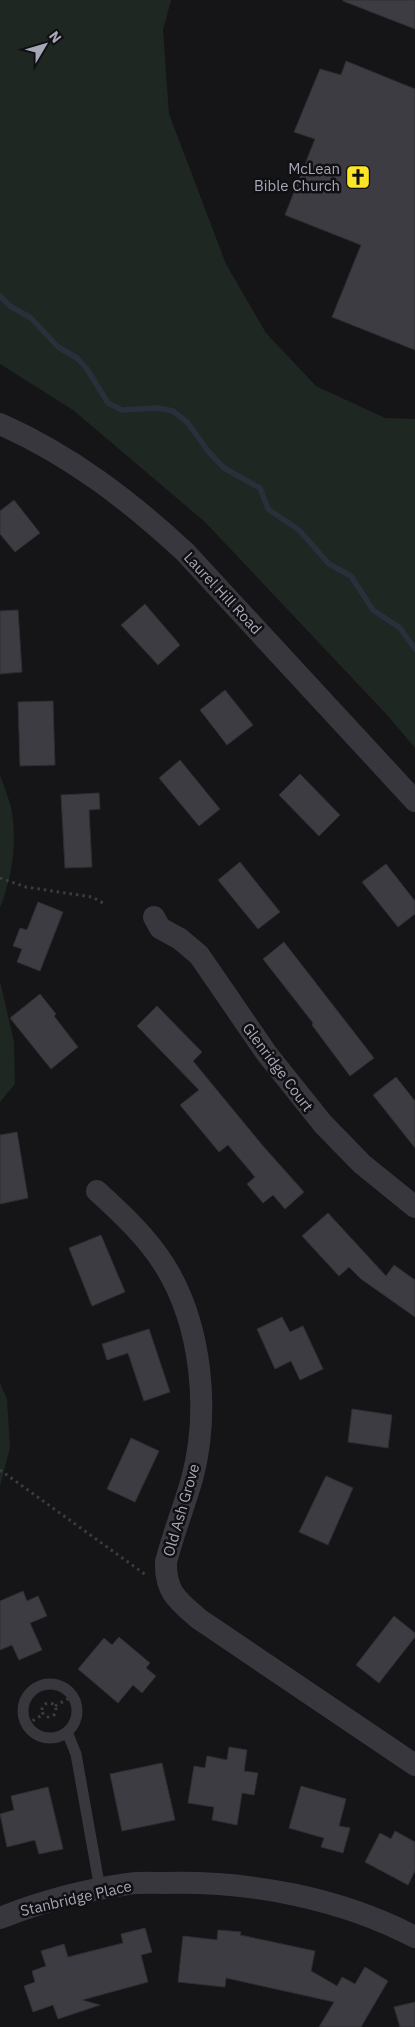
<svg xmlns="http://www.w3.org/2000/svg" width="415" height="2027" viewBox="0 0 415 2027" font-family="'IBM Plex Sans',sans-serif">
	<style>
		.green { fill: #1e2721 }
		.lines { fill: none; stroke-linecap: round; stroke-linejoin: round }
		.stream { stroke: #2a303b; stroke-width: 5.5 }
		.building { fill: #3c3c42; stroke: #2f2e33 }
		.path { stroke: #3b3c43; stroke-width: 3; stroke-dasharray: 2.5 4; stroke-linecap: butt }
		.service { stroke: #38373e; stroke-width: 11 }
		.minor { stroke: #38373e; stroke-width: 22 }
		.labels { text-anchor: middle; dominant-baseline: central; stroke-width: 5; stroke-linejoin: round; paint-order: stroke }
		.poi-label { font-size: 15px; fill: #a6a7b8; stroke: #101012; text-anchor: end }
		.street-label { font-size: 15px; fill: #a6a7b8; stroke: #101012 }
	</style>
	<rect width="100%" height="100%" fill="#151517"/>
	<path class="green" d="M0,0h171l-8,30 6,84 57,150 40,69 50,53 69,32 30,1v329l-27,-32 -183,-194 -132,-112 -73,-46z
		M0,775c4,12 10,25 12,38 5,32 0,64 -12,95z
		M0,981l14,61 1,42 -15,18z
		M0,1383l7,16 3,49 -10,38z"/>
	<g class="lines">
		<path class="stream" d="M0,296l10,10 21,12 27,29 19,11 10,11 21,34 14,7 35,-2 16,3 15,12 20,28 16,17 36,20 8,21 31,21 30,34 22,12 22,34 27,18 15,21"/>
	</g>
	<path class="building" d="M343,0h72v29l-72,-28z
		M346,61l69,28v261l-83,-33 29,-72 -76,-30 30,-76 -21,-7 26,-63 21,6z
		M14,500l26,33 -25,19 -15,-18v-23z
		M145,604l35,41 -22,20 -37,-40z
		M18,610l4,62 -22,2v-63z
		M225,690l28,35 -26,20 -27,-35z
		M53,701l2,64 -35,1 -2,-64z
		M180,760l40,49 -21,17 -40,-48z
		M300,774l40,41 -21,21 -40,-41z
		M99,793l1,16 -11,1 3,57 -27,1 -4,-73z
		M240,862l40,50 -22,17 -40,-49z
		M386,864l29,37v13l-17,13 -36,-45z
		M38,902l25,10 -23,59 -23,-9 5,-13 -9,-3 7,-18 7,2z
		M284,942l90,116 -24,18 -38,-51 1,-2 -50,-64z
		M40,994l16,20 -2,2 24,31 -27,22 -41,-51z
		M157,1006l45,46 -9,9 70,85 41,46 -19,17 -12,-14 -10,8 -16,-19 8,-7 -27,-32 -9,7 -39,-47 19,-15 -62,-64z
		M396,1077l19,24v47l-42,-53z
		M17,1132l11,66 -28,6v-69z
		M328,1213l58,63 8,-11 21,15v37l-54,-38 -12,-12 -10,9 -37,-40z
		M101,1235l24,57 -33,14 -23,-58z
		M282,1317l8,15 13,-6 20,43 -23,11 -9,-19 -16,8 -18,-40z
		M149,1329l21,63 -26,9 -16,-48 -21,7 -5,-16z
		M352,1409l40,6 -4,33 -40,-6z
		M131,1438l28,13 -24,51 -28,-13z
		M326,1476l27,12 -25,57 -29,-13z
		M23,1591l4,10 11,-5 9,20 -17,7 12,27 -23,10 -7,-15 -12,5v-49z
		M394,1616l21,17v4l-36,46 -23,-18z
		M119,1637l31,26 -4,5 10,8 -14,17 -9,-8 -15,18 -40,-34 26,-31 8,7z
		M229,1747l18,3 -3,21 14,2 -4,22 -12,-2 -5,32 -25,-5 2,-13 -26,-4 6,-37 11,2 2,-12 20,4z
		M162,1763l13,57 -53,11 -12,-57z
		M301,1786l45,13 -7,27 11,2 -7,25 -22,-6 3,-9 -35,-10z
		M48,1787l15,62 -24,5 -4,-14 -28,7 -7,-33 14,-4 -3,-14z
		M395,1831l20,11v29l-7,14 -43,-23 15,-29 11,6z
		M145,1928l7,24 -11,3 7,27 -66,18 18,5 -42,14 -5,-14 -20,7 -9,-26 11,-4 -3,-11 14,-5 -5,-15 23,-7 4,13 55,-14 -2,-9z
		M218,1930l23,2 -1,3 75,16 -4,20 26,15 5,-9 13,7 10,-17 23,14 -27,46h-42l15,-25 -108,-24 -1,9 -47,-5 5,-46 34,4z
		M415,2002v25h-15l-6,-20z"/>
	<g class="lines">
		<path class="path" d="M0,878l26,9 66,10 11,6
			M0,1470l146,105
			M42 1710a7 7 0 1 1 14 0a7 7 0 1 1-14 0Z
			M55,1706l18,-10
			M27,1724l17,-10"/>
		<path class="service" d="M23 1711a27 27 0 1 1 54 0a27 27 0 1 1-54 0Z
			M67,1732l9,22 24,135"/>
		<path class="minor" d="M0,424c70,31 129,76 185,128l230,249
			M154,917l6,11 20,11 19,16 68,99 56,70 39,40 53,43
			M97,1191c25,23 50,46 68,75 37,60 45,146 27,213 -8,28 -19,55 -26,83 -1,30 12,39 33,57l216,146
			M0,1918c40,-16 85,-28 128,-34 12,-2 25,-1 38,-1 85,-2 174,15 249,54"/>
	</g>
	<defs>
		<symbol id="church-square" viewBox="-11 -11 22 22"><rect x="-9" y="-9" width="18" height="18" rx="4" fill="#fce427" stroke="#101012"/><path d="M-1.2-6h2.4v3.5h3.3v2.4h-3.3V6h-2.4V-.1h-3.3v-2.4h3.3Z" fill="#111"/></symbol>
	</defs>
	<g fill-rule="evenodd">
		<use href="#church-square" x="344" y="163" width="28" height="28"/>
	</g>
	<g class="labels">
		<g class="poi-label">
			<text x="340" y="168">McLean<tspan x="340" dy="17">Bible Church</tspan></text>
		</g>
		<g class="street-label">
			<text transform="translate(223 593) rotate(47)">Laurel Hill Road</text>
			<text transform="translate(278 1067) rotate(53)">Glenridge Court</text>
			<text transform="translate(181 1510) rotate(-74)">Old Ash Grove</text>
			<text transform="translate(76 1898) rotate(-13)">Stanbridge Place</text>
		</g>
	</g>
	<g transform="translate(45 45) rotate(52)" stroke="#101012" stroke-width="4" paint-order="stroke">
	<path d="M0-4L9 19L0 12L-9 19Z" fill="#a6a7b8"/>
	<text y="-8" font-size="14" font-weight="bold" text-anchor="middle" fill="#a6a7b8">N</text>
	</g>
</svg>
